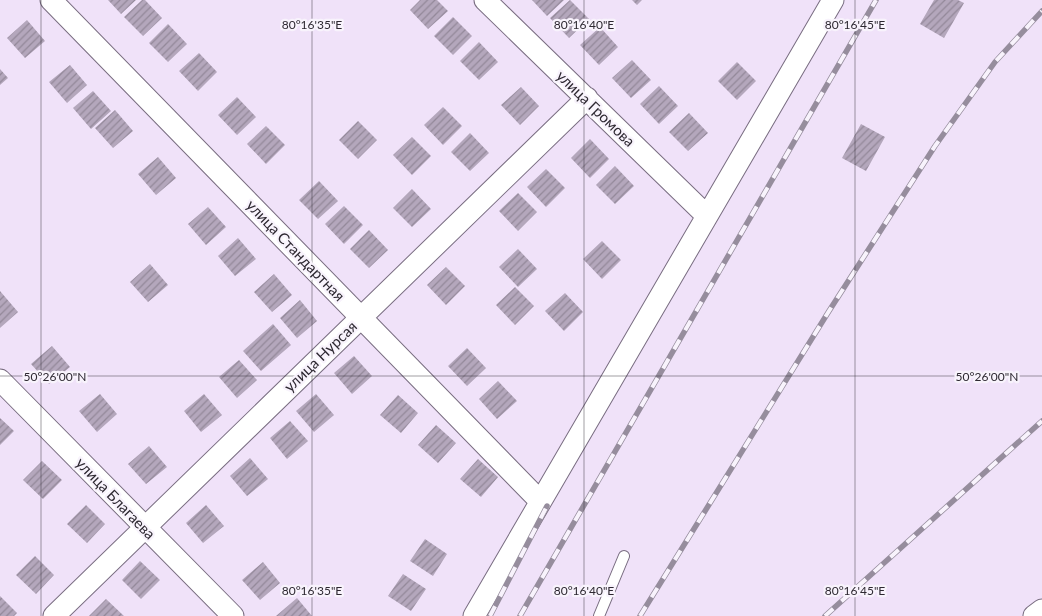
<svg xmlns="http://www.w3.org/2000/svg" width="1042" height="616" viewBox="0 0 1042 616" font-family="Lato,sans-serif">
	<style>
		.building { fill: url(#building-hatch) }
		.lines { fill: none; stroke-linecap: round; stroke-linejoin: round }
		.service-casing { stroke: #796d81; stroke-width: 12 }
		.minor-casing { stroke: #796d81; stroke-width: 23 }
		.service { stroke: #fff; stroke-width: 10 }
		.minor { stroke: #fff; stroke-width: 21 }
		.rail-casing { stroke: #968d9d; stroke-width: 5.5 }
		.rail { stroke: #f8f3fc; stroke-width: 4; stroke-dasharray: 11; stroke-linecap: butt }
		.ticks { fill: none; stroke: #2d2831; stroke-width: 1; stroke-opacity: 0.45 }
		.labels { text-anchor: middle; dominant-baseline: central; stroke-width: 4.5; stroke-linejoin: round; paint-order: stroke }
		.street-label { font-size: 15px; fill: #2d2831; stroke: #f8f3fc }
		.ticks-label { font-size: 12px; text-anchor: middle; fill: #2d2831; stroke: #f8f3fc; stroke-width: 4.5; stroke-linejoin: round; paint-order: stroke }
	</style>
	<defs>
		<pattern id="building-hatch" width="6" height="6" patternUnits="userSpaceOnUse" patternTransform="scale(1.25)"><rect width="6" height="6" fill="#b4a7bc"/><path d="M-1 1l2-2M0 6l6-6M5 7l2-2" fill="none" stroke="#938899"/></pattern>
	</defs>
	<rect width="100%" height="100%" fill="#f0e2f9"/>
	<path class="building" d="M108,0h28l-15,14z
		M142,0h3l17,18 -19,18 -19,-19z
		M420,0h17l11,11 -20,18 -18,-19z
		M532,0h32l-17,16z
		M570,0l19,19 -20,19 -19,-20z
		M632,0h10l-5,5z
		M934,0h24l6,3 -20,35 -24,-14z
		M453,17l19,19 -19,19 -19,-19z
		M27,20l18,21 -20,17 -18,-20z
		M168,24l19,20 -19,18 -19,-19z
		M600,27l18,20 -19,18 -19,-20z
		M479,42l19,20 -19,18 -19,-19z
		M199,53l18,19 -19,19 -19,-20z
		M632,60l19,20 -20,18 -19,-20z
		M737,62l19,19 -19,19 -19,-19z
		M70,65l17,20 -20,18 -18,-21z
		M0,69l8,9 -8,7z
		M659,86l19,20 -19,18 -19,-20z
		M521,87l18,19 -19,19 -19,-20z
		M93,91l18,20 -20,18 -18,-21z
		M237,97l19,20 -19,18 -19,-20z
		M443,107l19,19 -19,19 -19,-20z
		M115,110l18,21 -20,17 -18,-20z
		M689,113l19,20 -20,18 -19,-19z
		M358,121l19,19 -19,19 -19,-19z
		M861,124l24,13 -19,34 -24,-13z
		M266,126l19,19 -19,19 -19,-20z
		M470,133l19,20 -19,18 -19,-19z
		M412,137l19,19 -19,19 -19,-20z
		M590,139l19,20 -19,19 -19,-20z
		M158,157l18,21 -20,17 -18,-21z
		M615,166l19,20 -19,18 -19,-19z
		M546,169l19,19 -19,19 -19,-20z
		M319,181l19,20 -20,18 -19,-19z
		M412,189l19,20 -19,18 -19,-19z
		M518,193l19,19 -19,19 -19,-20z
		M344,206l19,19 -19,19 -19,-20z
		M208,207l18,20 -20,18 -18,-21z
		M369,230l19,20 -19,18 -19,-19z
		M238,238l18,21 -21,17 -17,-20z
		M602,241l19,19 -19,19 -19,-20z
		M518,249l19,20 -19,18 -19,-20z
		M150,264l18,21 -20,17 -18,-20z
		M446,267l19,19 -19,19 -19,-20z
		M274,274l18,21 -20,17 -18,-20z
		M515,287l19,19 -19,19 -19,-20z
		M0,291l18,21 -18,16z
		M565,293l18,19 -19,19 -19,-20z
		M300,300l17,21 -20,17 -17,-20z
		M273,324l18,21 -30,26 -18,-20z
		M52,346l18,21 -21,17 -18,-20z
		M467,348l19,20 -19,18 -19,-20z
		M354,356l18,20 -20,18 -18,-21z
		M239,360l18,20 -20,18 -18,-21z
		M498,381l19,20 -20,18 -18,-20z
		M100,394l17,20 -20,18 -18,-21z
		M204,394l18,21 -21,17 -17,-21z
		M316,394l18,21 -20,17 -18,-21z
		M398,395l20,18 -17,20 -21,-18z
		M0,418l14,13 -14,14z
		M290,421l18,20 -21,18 -17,-21z
		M436,425l20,18 -18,20 -20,-18z
		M149,446l18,21 -21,17 -18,-20z
		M250,458l18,21 -21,17 -17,-20z
		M478,459l20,18 -17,20 -21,-18z
		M42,461l20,19 -19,19 -20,-19z
		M86,505l19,19 -18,19 -20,-19z
		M206,505l18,21 -21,17 -17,-20z
		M425,539l22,15 -14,22 -23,-15z
		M35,556l19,19 -18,19 -20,-19z
		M140,561l20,19 -19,19 -19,-19z
		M263,562l17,21 -20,17 -18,-20z
		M403,574l23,15 -15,22 -23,-15z
		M0,596l17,17 -3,3h-14z
		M297,598l15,18h-36z
		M106,599l18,17h-35z"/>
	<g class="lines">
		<defs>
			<path id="service" d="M599,616l25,-60"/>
			<path id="minor" d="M51,0l489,501
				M485,0l222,216
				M0,380l233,236
				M54,616l533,-518
				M474,616l359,-616
				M1034,616l8,-6"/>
		</defs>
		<use href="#service" class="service-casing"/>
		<use href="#minor" class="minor-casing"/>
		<use href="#service" class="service"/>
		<use href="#minor" class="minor"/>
		<defs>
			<path id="rail" d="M490,616l57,-110
				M520,616l356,-616
				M640,616l189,-305 106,-165 60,-84 47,-51
				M825,616l217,-195"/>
		</defs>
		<use href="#rail" class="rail-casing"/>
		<use href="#rail" class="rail"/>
	</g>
	<path class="ticks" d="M41,0v616M312,0v616M584,0v616M855,0v616M0,376h1042"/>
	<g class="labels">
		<g class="street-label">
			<text transform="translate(596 108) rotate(44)">улица Громова</text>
			<text transform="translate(296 250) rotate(46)">улица Стандартная</text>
			<text transform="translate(320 356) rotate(-44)">улица Нурсая</text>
			<text transform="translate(116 498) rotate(46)">улица Благаева</text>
		</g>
	</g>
	<g class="ticks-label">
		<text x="312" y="29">80°16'35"E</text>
		<text x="584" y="29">80°16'40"E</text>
		<text x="855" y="29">80°16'45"E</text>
		<text x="55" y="381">50°26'00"N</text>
		<text x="987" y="381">50°26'00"N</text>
		<text x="312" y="595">80°16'35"E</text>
		<text x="584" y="595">80°16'40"E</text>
		<text x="855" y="595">80°16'45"E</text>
	</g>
</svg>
